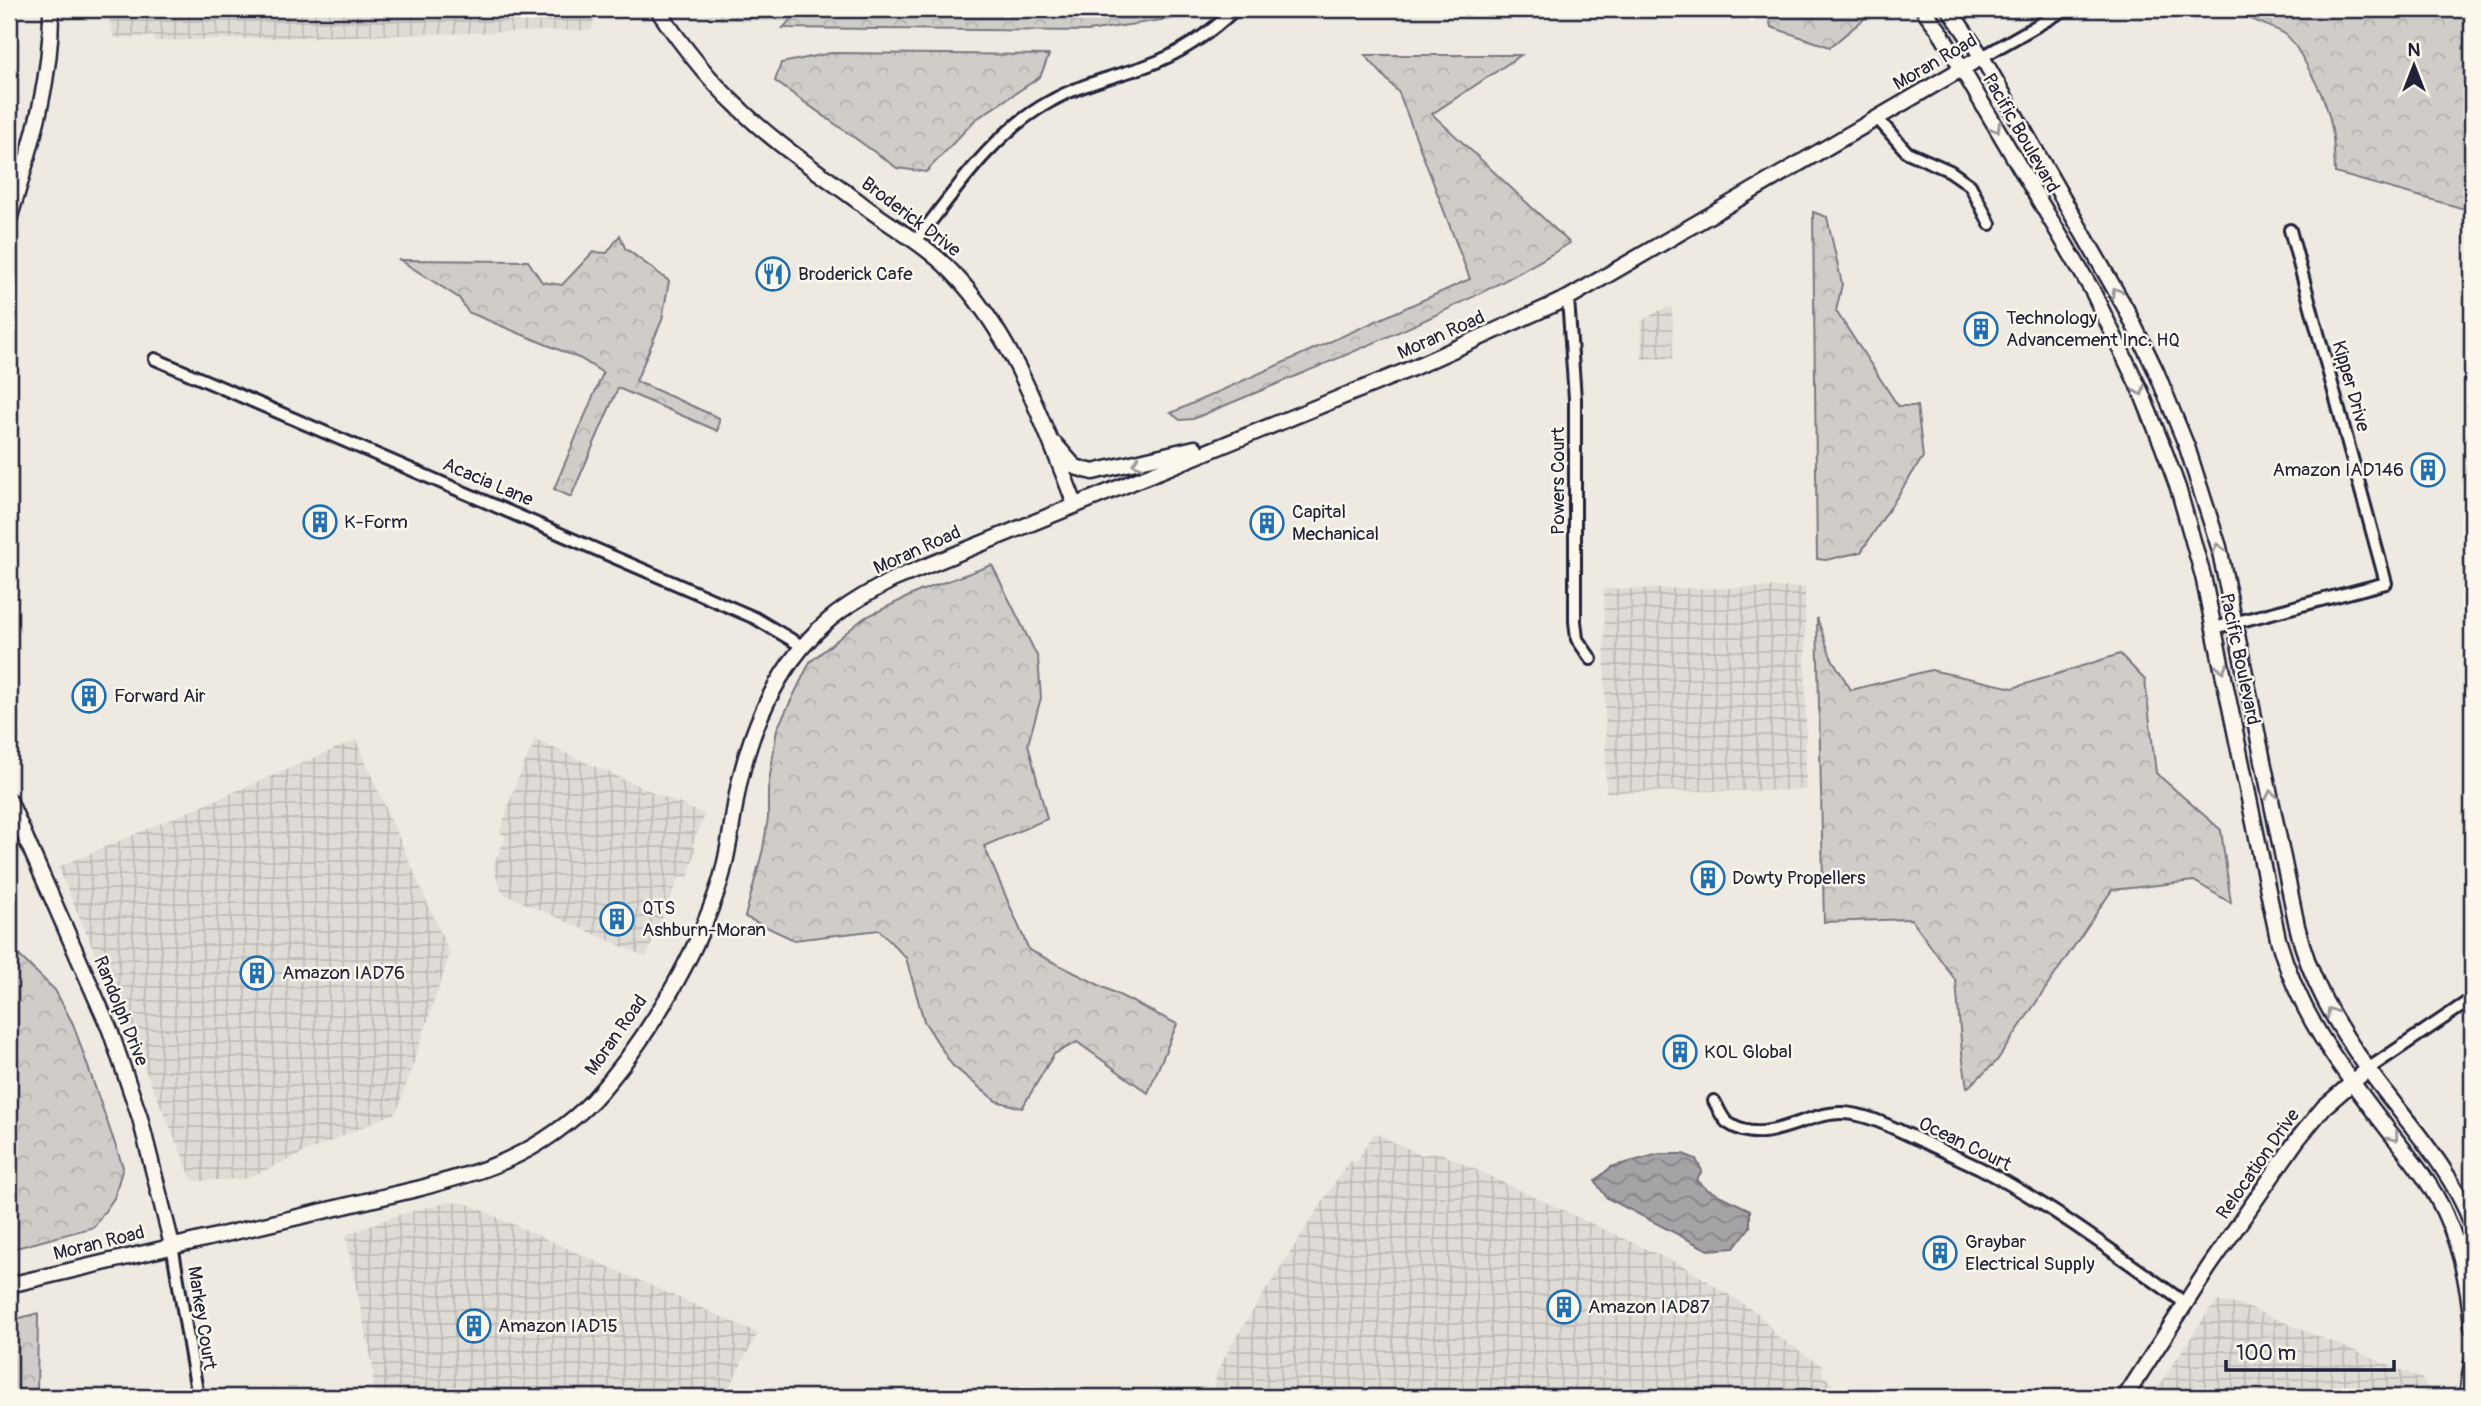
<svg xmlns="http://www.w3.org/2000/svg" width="2481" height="1406" viewBox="0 0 2481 1406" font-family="Pangolin,sans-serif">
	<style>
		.built { fill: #dfdbd5 }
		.industrial { fill: url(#industrial-grid) }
		.forest { fill: url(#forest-crowns); stroke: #797882; stroke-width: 2 }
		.water { fill: url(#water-waves); stroke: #716f7c; stroke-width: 2 }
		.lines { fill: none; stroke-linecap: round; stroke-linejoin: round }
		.street-casing { stroke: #22223b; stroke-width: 16 }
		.secondary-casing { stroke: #22223b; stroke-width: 19 }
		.street { stroke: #fbf7ec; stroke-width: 10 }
		.secondary { stroke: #fbf7ec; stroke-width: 14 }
		.oneway { stroke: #99979c }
		.labels { text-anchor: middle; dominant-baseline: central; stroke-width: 5; stroke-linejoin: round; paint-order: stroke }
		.street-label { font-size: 19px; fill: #22223b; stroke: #fbf7ec }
		.poi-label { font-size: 19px; fill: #22223b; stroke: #fbf7ec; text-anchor: start }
	</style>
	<defs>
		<pattern id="industrial-grid" width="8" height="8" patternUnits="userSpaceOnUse" patternTransform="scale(1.75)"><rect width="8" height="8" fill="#dfdbd5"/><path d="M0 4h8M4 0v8" fill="none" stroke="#bfbcb8"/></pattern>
		<pattern id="forest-crowns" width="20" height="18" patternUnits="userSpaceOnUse" patternTransform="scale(1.75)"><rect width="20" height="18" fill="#d0cdc9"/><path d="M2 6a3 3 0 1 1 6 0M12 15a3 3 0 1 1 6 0" fill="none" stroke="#b2b0ae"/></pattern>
		<pattern id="water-waves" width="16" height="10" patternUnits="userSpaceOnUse" patternTransform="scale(1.75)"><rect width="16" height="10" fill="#a6a3a7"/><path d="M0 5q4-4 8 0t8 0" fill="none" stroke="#878489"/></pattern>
	</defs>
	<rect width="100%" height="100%" fill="#eeeae2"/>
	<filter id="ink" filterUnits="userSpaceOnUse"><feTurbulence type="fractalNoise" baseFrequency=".0143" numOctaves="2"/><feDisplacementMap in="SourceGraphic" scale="14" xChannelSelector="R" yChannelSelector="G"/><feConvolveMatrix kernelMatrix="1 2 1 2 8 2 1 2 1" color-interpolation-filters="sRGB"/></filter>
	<g filter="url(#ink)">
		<path class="built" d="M9,9h10l-10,40z"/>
		<path class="industrial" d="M122,9h472l1,5 -3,16 -438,11 -1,-4 -39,1 -6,-24z
			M704,9h101l-9,12 -83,-1z
			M1666,307h6l1,52h-31l-1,-38z
			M1805,587l1,203 -200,2 -2,-203z
			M356,740l94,214 -53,158 -152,67 -52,2 -135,-314z
			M535,740l170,75 -13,31 4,2 -8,30 -5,-2 -4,2 -33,79 -144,-64 -9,-27 13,-29 -6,-5 15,-47z
			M1374,1133l48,22 16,-3 249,116 70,45 12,12 4,8 49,33 1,9 23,22h-632l2,-22 15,-30 119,-186 6,4z
			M449,1202l16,1 293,130 -34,64h-351v-30l-28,-132 53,-20z
			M2218,1301l24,4 179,73 14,19h-284l57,-85z"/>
		<path class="forest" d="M800,9h393l-11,8 -94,14 -305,-3z
			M1767,9h93l4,10 -34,28 -59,-20z
			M2231,9h235l6,20v182l-137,-38c-1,-21 -1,-44 -8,-64 -4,-14 -31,-68 -42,-75 -17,-10 -37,-14 -54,-25z
			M831,53l218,2 -9,22 -65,43 -49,52 -29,-4 -122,-87 6,-18z
			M1365,55h156l-89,59 138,129c-118,73 -250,122 -377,176l-13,1 -9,-7 299,-134 -71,-186z
			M1813,212l14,5 15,67 -6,27 62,95h19l6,51 -62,95 -35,8 -9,-1z
			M620,235l5,13 44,33 -7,39 -26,61 83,37 -1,13 -100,-43 -47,109 -17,-8 49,-116 -22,-14 -113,-47 -9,-14 -59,-38 128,1 14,21 20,3 31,-33 14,1z
			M992,565l46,93 3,40 -13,46 19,75 -63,27 45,104 148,74 -29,69 -71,-51 -23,12 -32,54 -26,-7 -44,-36 -28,-44 -18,-63 -27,-28 -85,10 -49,-23 18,-68 5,-31v-29l9,-60 33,-67 54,-44 56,-27z
			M1817,618l14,39 20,33 80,-20 82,18 107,-34 25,26 11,93 65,57 10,73 -37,-22 -82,9 -116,172 -29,26 -5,-35 -6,-72 -45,-62 -87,3z
			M9,946l46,44 18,34 50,143 -9,31 -20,29 -85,23z
			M38,1313l-1,84h-28v-76z"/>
		<path class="water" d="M1659,1154h24l13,5 6,12 -6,9 12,10 42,20v17l-16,21 -26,2 -101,-52 -12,-17 16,-14z"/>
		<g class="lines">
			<defs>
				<path id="street" d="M1982,57l84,-48
					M1877,118l30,34 43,19 20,14 20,39
					M915,242c40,-51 78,-110 136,-141 30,-17 63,-24 95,-35 32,-11 65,-33 89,-57
					M1568,298l7,101v222l2,18 14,20
					M155,359l600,259 47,28
					M2214,628l172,-45 -96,-353
					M2368,1069l104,-70
					M1714,1101c4,6 8,18 14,22 37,26 76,-11 114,-10 29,1 54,17 80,28 19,9 39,18 58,27 73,38 139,88 205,135
					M172,1245l26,152"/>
				<path id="secondary" d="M657,9c24,35 50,69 81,98 37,37 83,66 125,98 29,22 63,40 89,67 62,64 91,151 123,232
					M1923,9l16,21 153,260 49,102 22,55 15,41 25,88 75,363c21,74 58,123 104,183 23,30 48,58 63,92 17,37 24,74 27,113
					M1949,9l33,48 144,252 30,62 31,76 32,100 78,379c13,55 38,97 71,143 36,51 81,95 104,155
					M9,220c21,-70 43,-138 42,-211
					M1055,444l20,23 18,5 102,-24
					M9,800l101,230 30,88 32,127
					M9,1285l412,-97c30,-9 61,-16 90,-30 29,-13 60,-35 82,-58 53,-58 103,-143 127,-218 10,-32 12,-65 19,-98 14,-62 41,-122 90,-164 19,-16 41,-28 63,-40l516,-210 160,-72 414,-241
					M2125,1397l84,-130 88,-127 27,-33 44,-38
					M2467,1397l5,-34"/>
			</defs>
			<use href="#street" class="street-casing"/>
			<use href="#secondary" class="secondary-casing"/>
			<use href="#street" class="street"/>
			<use href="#secondary" class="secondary"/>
		</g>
		<defs><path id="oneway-chevron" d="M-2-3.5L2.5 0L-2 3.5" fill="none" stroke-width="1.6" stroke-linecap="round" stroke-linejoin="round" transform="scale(1.75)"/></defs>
		<g class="oneway">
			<use href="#oneway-chevron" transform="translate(1996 128) rotate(59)"/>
			<use href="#oneway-chevron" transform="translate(2116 292) rotate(-120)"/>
			<use href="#oneway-chevron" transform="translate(2140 391) rotate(66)"/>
			<use href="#oneway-chevron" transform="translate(1137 463) rotate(166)"/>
			<use href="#oneway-chevron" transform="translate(2218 548) rotate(-105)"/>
			<use href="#oneway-chevron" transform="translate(2222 668) rotate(79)"/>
			<use href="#oneway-chevron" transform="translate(2271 795) rotate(-101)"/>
			<use href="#oneway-chevron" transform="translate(2331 1012) rotate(-122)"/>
			<use href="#oneway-chevron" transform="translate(2394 1137) rotate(52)"/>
		</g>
	</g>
	<defs>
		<symbol id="restaurant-ring" viewBox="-11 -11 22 22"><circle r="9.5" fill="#fbf7ec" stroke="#1f6fb2" stroke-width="1.5"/><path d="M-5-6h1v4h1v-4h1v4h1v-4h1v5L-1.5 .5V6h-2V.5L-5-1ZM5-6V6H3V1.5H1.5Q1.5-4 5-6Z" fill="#1f6fb2"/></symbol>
		<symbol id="building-ring" viewBox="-11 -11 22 22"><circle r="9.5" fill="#fbf7ec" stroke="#1f6fb2" stroke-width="1.5"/><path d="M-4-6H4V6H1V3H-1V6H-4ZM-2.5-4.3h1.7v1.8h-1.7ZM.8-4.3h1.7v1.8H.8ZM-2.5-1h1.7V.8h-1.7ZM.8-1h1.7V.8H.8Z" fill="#1f6fb2"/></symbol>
	</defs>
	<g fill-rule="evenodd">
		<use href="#restaurant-ring" x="754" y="255" width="38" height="38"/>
		<use href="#building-ring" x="1962" y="310" width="38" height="38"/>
		<use href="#building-ring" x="2409" y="451" width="38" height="38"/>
		<use href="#building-ring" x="301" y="503" width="38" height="38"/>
		<use href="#building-ring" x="1248" y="504" width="38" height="38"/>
		<use href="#building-ring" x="70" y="677" width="38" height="38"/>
		<use href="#building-ring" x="1689" y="859" width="38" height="38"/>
		<use href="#building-ring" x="598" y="900" width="38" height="38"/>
		<use href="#building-ring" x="238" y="954" width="38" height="38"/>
		<use href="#building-ring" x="1661" y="1033" width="38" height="38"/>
		<use href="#building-ring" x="1921" y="1234" width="38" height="38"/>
		<use href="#building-ring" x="1545" y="1288" width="38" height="38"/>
		<use href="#building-ring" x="455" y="1307" width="38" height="38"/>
	</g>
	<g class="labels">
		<g class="street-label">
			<text transform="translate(1935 62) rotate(-30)">Moran Road</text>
			<text transform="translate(2021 133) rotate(60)">Pacific Boulevard</text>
			<text transform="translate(911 217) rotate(37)">Broderick Drive</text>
			<text transform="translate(1441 335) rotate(-24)">Moran Road</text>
			<text transform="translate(2351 386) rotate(74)">Kipper Drive</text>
			<text transform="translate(1558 481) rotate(-90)">Powers Court</text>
			<text transform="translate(488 482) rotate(23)">Acacia Lane</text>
			<text transform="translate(917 550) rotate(-24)">Moran Road</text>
			<text transform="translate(2240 659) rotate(78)">Pacific Boulevard</text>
			<text transform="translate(121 1011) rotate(68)">Randolph Drive</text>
			<text transform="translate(616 1035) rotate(-55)">Moran Road</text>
			<text transform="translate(1965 1144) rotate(26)">Ocean Court</text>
			<text transform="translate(2258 1164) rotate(-55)">Relocation Drive</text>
			<text transform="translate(99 1243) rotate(-14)">Moran Road</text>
			<text transform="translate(202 1318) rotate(81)">Markey Court</text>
		</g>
		<g class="poi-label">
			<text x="798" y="274">Broderick Cafe</text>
			<text x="2006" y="318">Technology<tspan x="2006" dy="22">Advancement Inc. HQ</tspan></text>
			<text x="2404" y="470" text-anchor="end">Amazon IAD146</text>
			<text x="1292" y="512">Capital<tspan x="1292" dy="22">Mechanical</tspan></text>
			<text x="344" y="522">K-Form</text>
			<text x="114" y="696">Forward Air</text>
			<text x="1732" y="878">Dowty Propellers</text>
			<text x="642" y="908">QTS<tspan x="642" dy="22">Ashburn-Moran</tspan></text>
			<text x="282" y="973">Amazon IAD76</text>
			<text x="1704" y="1052">KOL Global</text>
			<text x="1965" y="1242">Graybar<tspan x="1965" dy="22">Electrical Supply</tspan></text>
			<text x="1588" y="1307">Amazon IAD87</text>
			<text x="498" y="1326">Amazon IAD15</text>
		</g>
	</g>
	<rect width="2481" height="1406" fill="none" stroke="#fbf7ec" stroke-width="35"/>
	<rect x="18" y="18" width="2446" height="1371" fill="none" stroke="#22223b" stroke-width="2.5" filter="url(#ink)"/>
	<g transform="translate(2414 66)" stroke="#fbf7ec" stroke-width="5" paint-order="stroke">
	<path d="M0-5L12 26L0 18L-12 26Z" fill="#22223b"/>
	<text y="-10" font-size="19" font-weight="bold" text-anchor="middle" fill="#22223b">N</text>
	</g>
	<path d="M2226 1360v10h168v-10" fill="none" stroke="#22223b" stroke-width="3.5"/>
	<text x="2236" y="1360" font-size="21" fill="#22223b" stroke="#fbf7ec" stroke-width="5" paint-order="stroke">100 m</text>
</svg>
